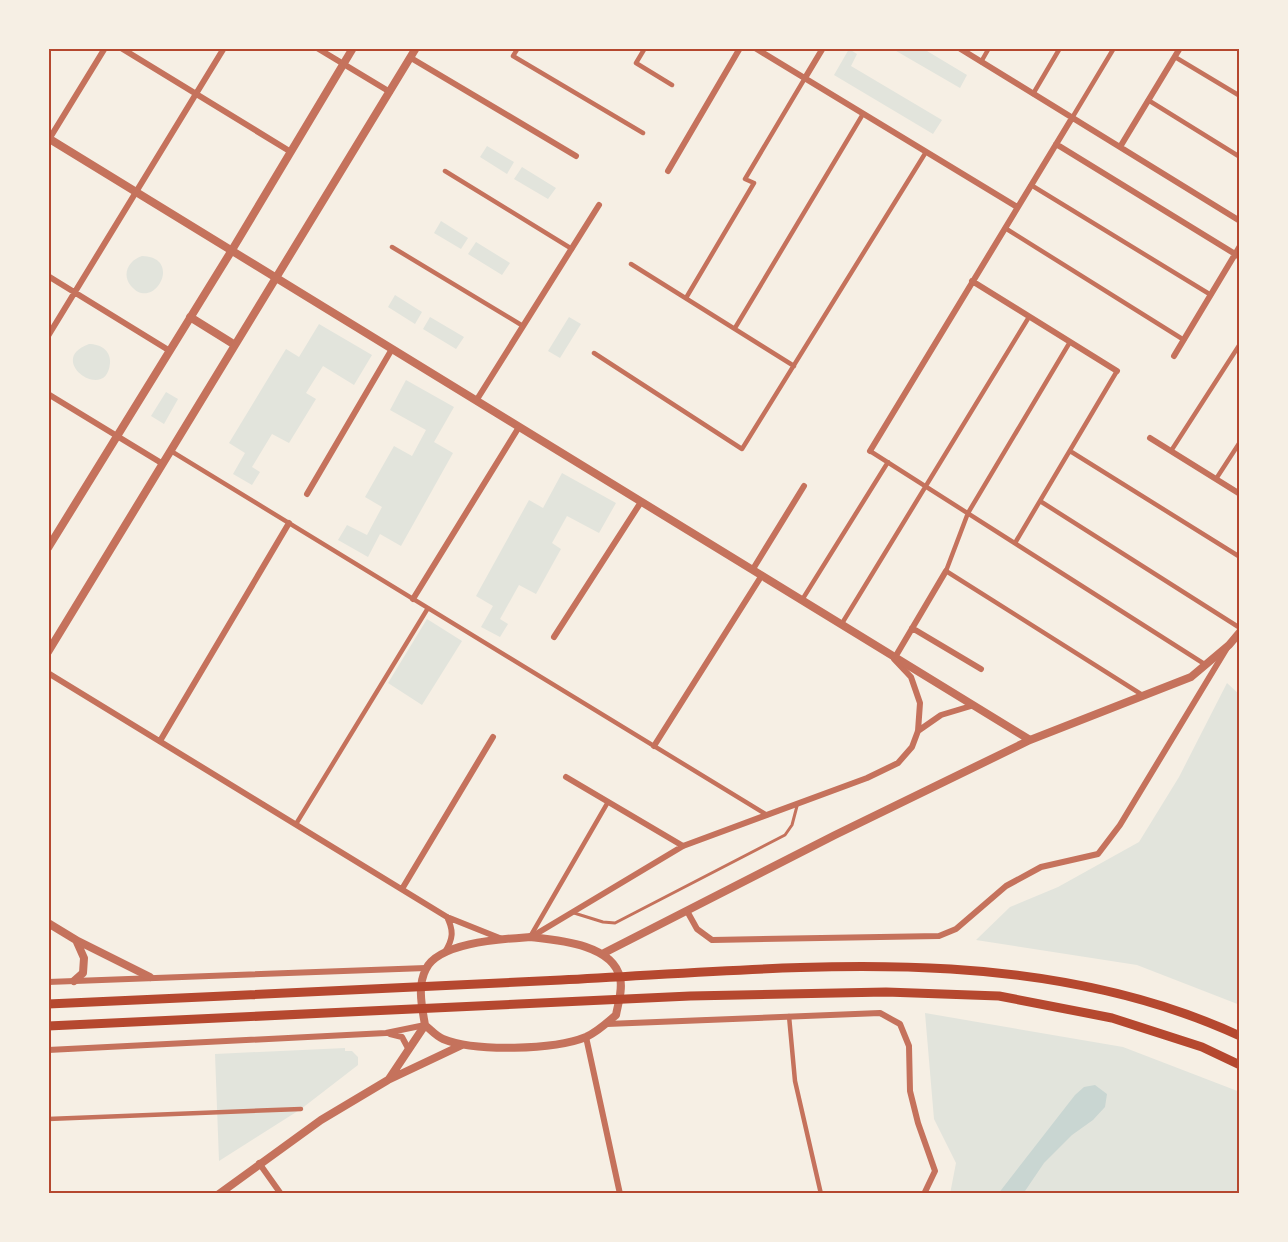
<svg xmlns="http://www.w3.org/2000/svg" width="1288" height="1242" viewBox="0 0 1288 1242" font-family="Signika,sans-serif">
	<style>
		.green { fill: #e2e4dc }
		.water { fill: #c9d6d2 }
		.lines { fill: none; stroke-linecap: round; stroke-linejoin: round }
		.service { stroke: #c5725c; stroke-width: 3 }
		.pedestrian { stroke: #c5725c; stroke-width: 4.5 }
		.minor { stroke: #c5725c; stroke-width: 6 }
		.tertiary { stroke: #c5725c; stroke-width: 8 }
		.primary { stroke: #b5482f; stroke-width: 9 }
		.neatline { fill: none; stroke: #b5482f; stroke-width: 2 }
	</style>
	<rect width="100%" height="100%" fill="#f6efe4"/>
	<path class="green" d="M891,48h31l45,27 -7,13z
		M849,49l8,5 -6,12 91,54 -9,14 -99,-59z
		M487,146l27,16 -7,12 -27,-17z
		M522,167l34,21 -8,11 -34,-20z
		M441,221l27,17 -7,11 -27,-16z
		M476,242l34,21 -8,12 -34,-21z
		M142,256c42,1 12,57 -11,30 -10,-12 -2,-26 11,-30z
		M395,295l27,17 -7,12 -27,-17z
		M430,317l34,20 -8,12 -33,-20z
		M569,317l12,7 -21,34 -12,-7z
		M319,324l53,31 -18,30 -31,-19 -17,27 10,6 -27,44 -17,-9 -20,33 8,5 -8,13 -19,-11 12,-21 -16,-10 57,-94 13,8z
		M89,344c12,0 22,7 21,19 -3,41 -66,-3 -21,-19z
		M406,380l48,27 -20,35 19,11 -52,93 -21,-12 -12,23 -30,-17 9,-15 20,10 15,-28 -17,-10 29,-51 18,10 14,-26 -36,-20z
		M166,392l12,7 -14,25 -13,-8z
		M562,473l54,30 -17,30 -32,-17 -15,27 9,6 -25,45 -17,-9 -19,34 8,5 -8,13 -19,-10 12,-21 -17,-10 53,-96 14,8z
		M427,619l35,22 -40,64 -34,-22z
		M1227,683l13,12v310l-103,-40 -161,-25 34,-33 48,-20 81,-45 40,-65z
		M925,1013l198,34 117,45v102h-290l6,-31 -22,-44z
		M345,1048v3h7l6,6v8l-57,44 -82,52 -4,-107z"/>
	<path class="water" d="M1095,1085l12,9 -2,13 -12,13 -21,15 -28,28 -21,31h-25l77,-99 9,-8z"/>
	<g class="lines">
		<path class="service" d="M574,913l29,9 12,1 170,-88 7,-10 5,-19"/>
		<path class="pedestrian" d="M518,48l-5,8 130,77
			M645,48l-9,15 36,22
			M1175,57l65,39
			M981,62l8,-14
			M1033,94l27,-46
			M1148,100l92,57
			M1072,118l42,-70
			M445,171l127,78
			M1031,185l180,110
			M1005,228l179,112
			M392,247l131,79
			M631,264l163,102
			M686,298l68,-115 -9,-4 60,-101
			M735,328l128,-214
			M1070,342l-102,171 -22,58 198,125
			M594,353l148,96 184,-297
			M171,451l596,364
			M870,451l336,214
			M1070,451l170,106
			M1171,451l69,-107
			M1216,479l24,-37
			M1040,501l200,127
			M1015,543l102,-172
			M802,600l86,-138
			M841,625l188,-308
			M296,824l132,-216
			M530,937l78,-135
			M789,1016l6,65 26,113
			M48,1119l253,-10"/>
		<path class="minor" d="M121,48l170,104
			M317,48l73,44
			M755,48l262,159
			M959,48l281,173
			M411,58l165,98
			M805,78l18,-30
			M48,141l57,-93
			M1056,144l184,113
			M1120,147l60,-99
			M668,171l72,-123
			M48,276l122,75
			M972,281l145,90
			M48,336l176,-288
			M1174,356l66,-110
			M48,394l115,70
			M476,401l123,-196
			M1150,438l90,56
			M870,451l202,-333
			M307,494l85,-145
			M753,569l51,-83
			M413,599l106,-172
			M912,628l69,41
			M554,637l87,-135
			M48,673l399,244 55,22
			M918,731l23,-16 30,-9
			M160,741l129,-218
			M654,746l108,-171
			M566,777l117,69
			M402,889l91,-152
			M687,911l10,18 15,11 227,-4 17,-7 50,-43 35,-19 57,-13 22,-29 107,-177
			M531,937l152,-91 184,-68 31,-15 14,-16 6,-16 2,-28 -9,-26 -17,-18 52,-88
			M445,952c8,-13 9,-21 2,-35
			M48,982l378,-14
			M607,1024l273,-11 20,11 9,22 1,45 8,32 17,48 -11,23
			M390,1034l12,3 7,13
			M586,1037l34,157
			M48,1050l338,-17 39,-8
			M259,1163l22,31"/>
		<path class="tertiary" d="M48,138l982,602
			M190,317l45,28
			M48,548l184,-298 121,-202
			M48,652l368,-604
			M48,923l28,17 74,37
			M530,937c27,3 83,7 90,41 3,11 -2,26 -4,37 -9,8 -19,17 -30,22 -32,13 -111,15 -143,2 -7,-3 -12,-9 -18,-14 -3,-18 -8,-39 1,-56 13,-27 78,-30 104,-32z
			M602,954l233,-119 195,-95 161,-63 38,-32 11,-13
			M74,981l9,-8 1,-15 -8,-18
			M389,1079l36,-54
			M219,1194l102,-74 67,-40 74,-35"/>
		<path class="primary" d="M48,1004c171,-8 342,-15 513,-24 226,-11 467,-42 679,56
			M48,1026l642,-30 196,-4 113,4 113,22 90,29 38,18"/>
	</g>
	<rect width="1288" height="1242" fill="none" stroke="#f6efe4" stroke-width="99"/>
	<rect x="50" y="50" width="1188" height="1142" class="neatline"/>
</svg>
